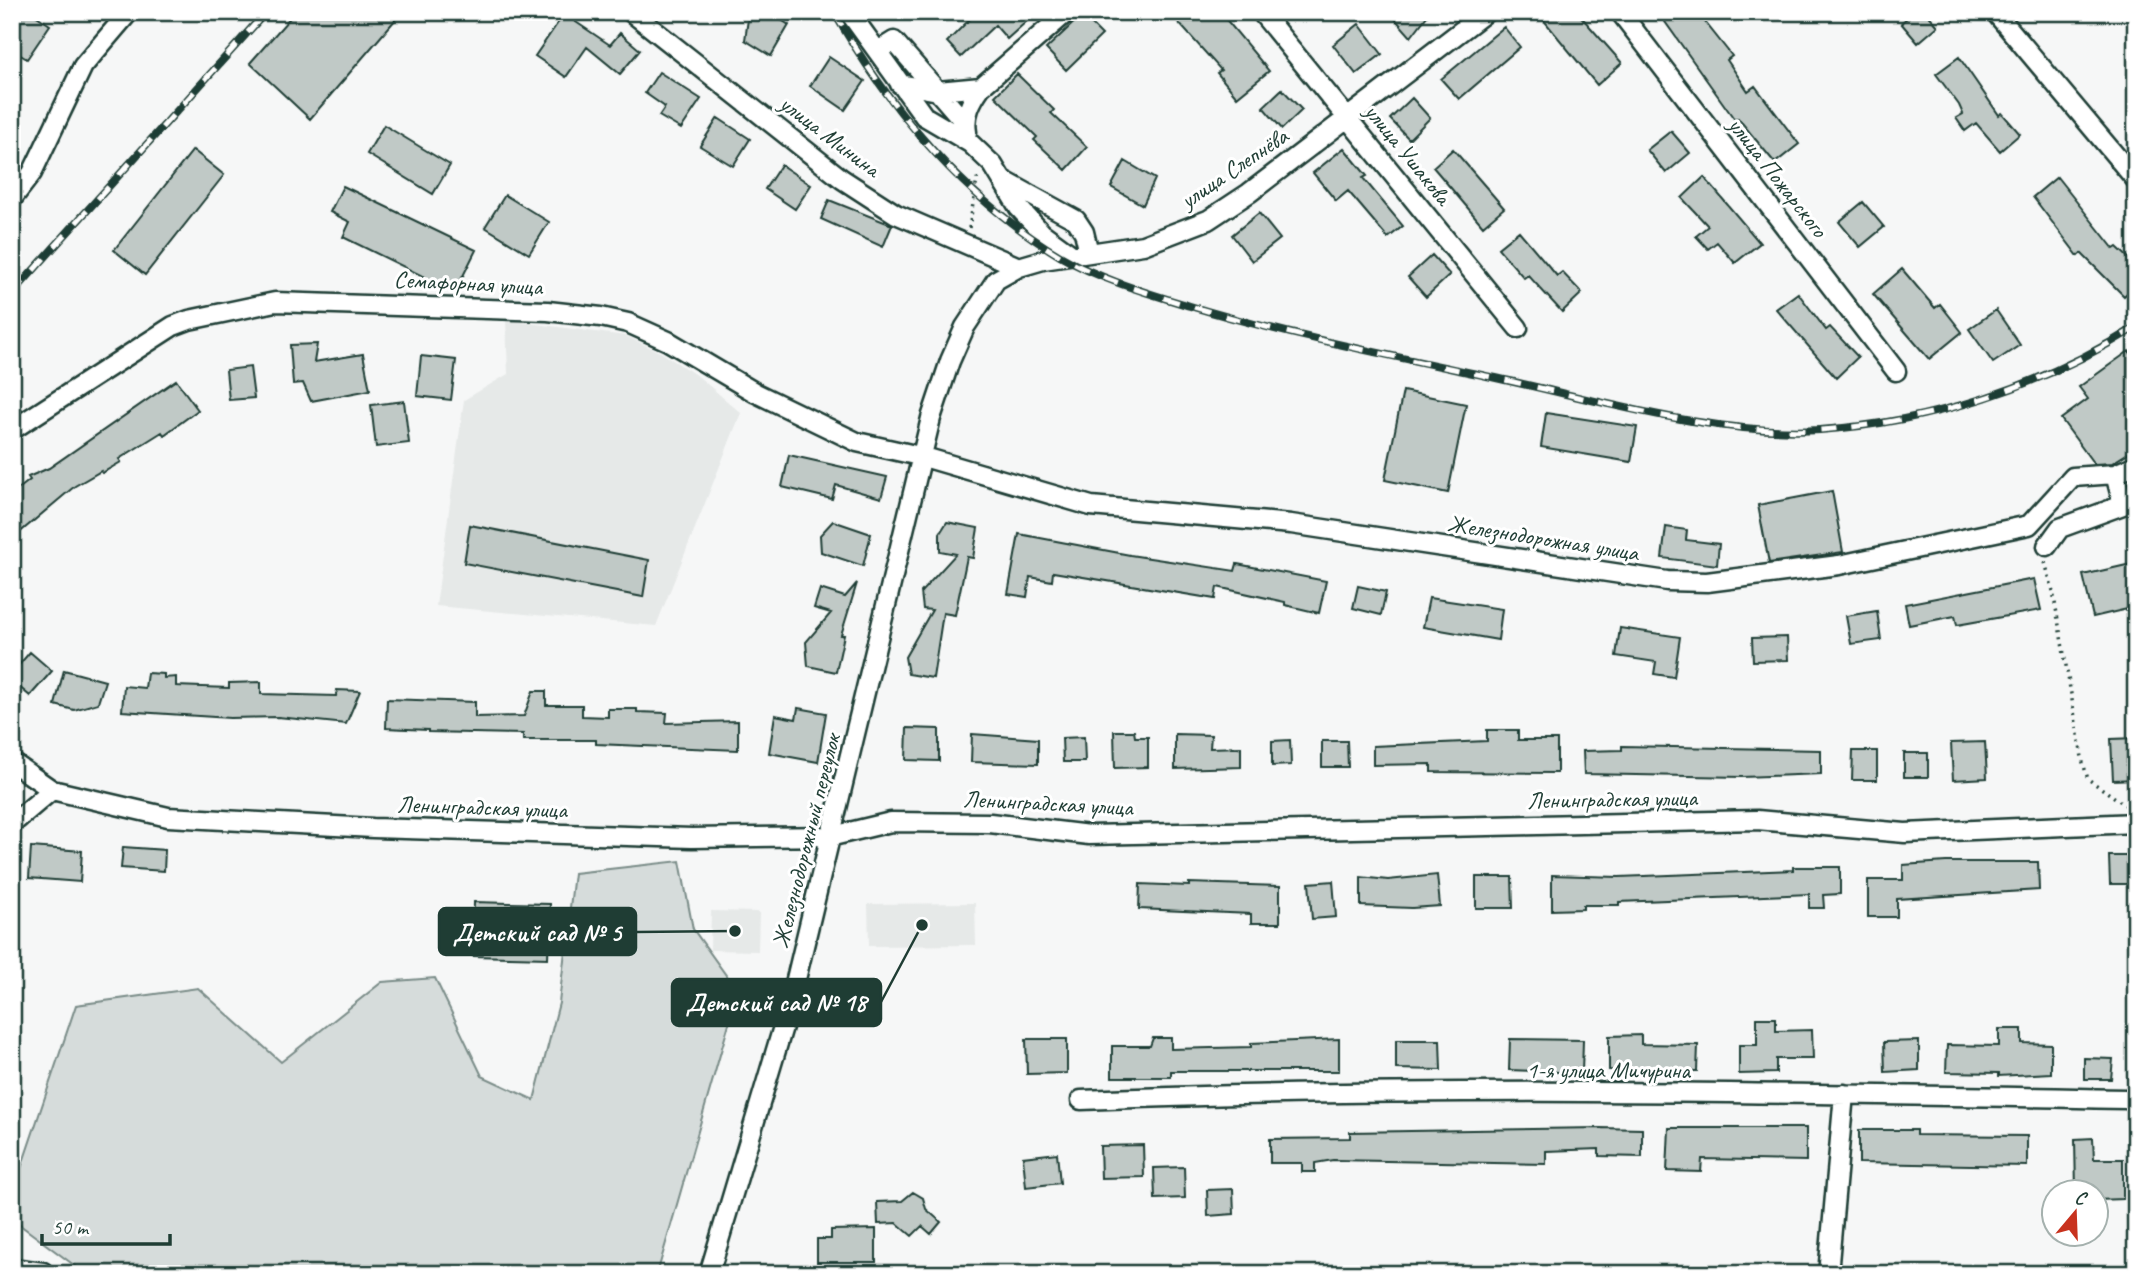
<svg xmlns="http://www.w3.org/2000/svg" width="2148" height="1286" viewBox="0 0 2148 1286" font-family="Caveat,sans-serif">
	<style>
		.built { fill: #e6e9e8 }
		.green { fill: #d6dcdb; stroke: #7a8c88; stroke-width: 2 }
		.building { fill: #c0c9c6; stroke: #1f3d34; stroke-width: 2 }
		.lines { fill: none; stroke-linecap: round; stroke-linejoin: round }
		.minor-casing { stroke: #1f3d34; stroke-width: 23 }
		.path { stroke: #1f3d34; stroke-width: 3.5; stroke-dasharray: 2 5; stroke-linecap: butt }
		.minor { stroke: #fff; stroke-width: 18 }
		.rail-casing { stroke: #1f3d34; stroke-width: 8 }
		.rail { stroke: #fff; stroke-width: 5; stroke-dasharray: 16; stroke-linecap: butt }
		.labels { text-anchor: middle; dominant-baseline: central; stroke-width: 6; stroke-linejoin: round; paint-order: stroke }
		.street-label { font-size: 24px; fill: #1f3d34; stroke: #fff }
		.leader { fill: none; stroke: #1f3d34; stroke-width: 2.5 }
		.callout-dot { fill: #1f3d34; stroke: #fff; stroke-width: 2.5 }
		.callout { fill: #1f3d34; stroke: #1f3d34; stroke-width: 2.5 }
		.callout-label { font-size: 26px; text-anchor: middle; font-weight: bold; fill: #fff }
	</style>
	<rect width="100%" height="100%" fill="#f6f7f7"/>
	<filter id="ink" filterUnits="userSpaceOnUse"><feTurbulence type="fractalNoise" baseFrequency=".0143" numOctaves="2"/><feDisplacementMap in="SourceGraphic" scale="14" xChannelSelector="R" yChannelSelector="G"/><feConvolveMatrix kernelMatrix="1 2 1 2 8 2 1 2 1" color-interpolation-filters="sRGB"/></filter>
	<g filter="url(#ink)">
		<path class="built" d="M506,320l120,16 36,17 37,24 42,36 -85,213 -220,-20 28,-206 44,-26z
			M975,903l1,42 -107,1 -1,-42z
			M711,911l48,1 -1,39 -48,-1z"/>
		<path class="green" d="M680,861l13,68 45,63 -81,282h-571l-74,-55v-24l64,-190 122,-17 83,74 101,-80 53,-4 47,98 52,24 25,-97 15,-130z"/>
		<path class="building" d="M18,12h13l19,13 -23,34 -15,-9v-30z
			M295,12h107l-92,107 -60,-56z
			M757,12h12l20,13 -18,31 -26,-16 3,-21z
			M977,12h60l-30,27 -12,-14 -34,32 -14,-15z
			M1169,12h51l49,59 -32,26 -20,-24 4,-3z
			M1389,12h41l-19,25z
			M1537,12h40l45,51 -25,22z
			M1658,12h39l35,44 -5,4 21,31 7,-5 44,58 -24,19 -37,-45 -3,2z
			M1914,12h12l12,14 -20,17 -17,-20z
			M564,14l46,31 10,-12 20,17 -20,24 -33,-27 -21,30 -31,-21z
			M1082,15l20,20 -36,35 -20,-21z
			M1359,24l23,30 -26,20 -23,-29z
			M1504,27l16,20 -61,52 -18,-20z
			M829,57l36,24 -20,29 -35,-24z
			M1959,57l40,58 3,-2 18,21 -20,17 -24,-28 -11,8 -9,-13 7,-4 -4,-9 -23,-31z
			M659,72l42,27 -20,30 -22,-13 6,-9 -20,-14z
			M1017,74l37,36 -3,3 36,34 -21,23 -32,-30 3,-3 -42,-41z
			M1282,89l20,21 -20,19 -19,-22z
			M1412,98l18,20 -21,21 -19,-20z
			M718,118l32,21 -17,27 -33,-20z
			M384,125l66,40 -17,29 -66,-40z
			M1671,131l19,22 -24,20 -19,-23z
			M1344,148l23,28 -4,2 40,48 -15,12 -40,-47 -12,10 -23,-28z
			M1453,149l51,59 -21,18 -50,-59z
			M193,150l31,25 -79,100 -31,-25z
			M1125,161l30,18 -12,26 -32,-18z
			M781,165l30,20 -16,24 -30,-20z
			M1704,177l56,66 -25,20 -18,-21 -9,7 -12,-13 12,-10 -26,-28z
			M2057,177l57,72 3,-2 19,18v20l-12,11 -43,-43 -3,3 -45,-59z
			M343,186l133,64 -21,42 -112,-55 7,-15 -20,-10z
			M505,195l44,27 -20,32 -44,-27z
			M829,200l63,25 -9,22 -62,-28z
			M1863,202l21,25 -24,20 -21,-25z
			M1259,213l21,26 -28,22 -20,-26z
			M1519,231l38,45 5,-4 20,21 -20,19 -34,-37 -4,3 -26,-30z
			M1432,255l18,20 -24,22 -18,-20z
			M1902,269l33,39 5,-4 22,28 -33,27 -56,-65z
			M1798,293l28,37 4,-3 28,30 -22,21 -60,-69z
			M1996,310l24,35 -27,18 -24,-34z
			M317,344l-3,18 49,-8 7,36 -59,11 -8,-18 -10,1 -3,-39z
			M2129,351l7,9v88l-24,15 -18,1 -33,-45 27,-20 -9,-12z
			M421,356l35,4 -5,40 -34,-4z
			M250,367l4,31 -25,2 -3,-30z
			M176,380l22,30 -34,25 -2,-3 -43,27 2,3 -19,11 -1,-2 -26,15 -63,53v-45l18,-14 -2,-3 21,-9z
			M1403,391l63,13 -18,89 -63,-13z
			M404,401l5,42 -33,4 -5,-42z
			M1546,413l91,14 -6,35 -90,-15z
			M789,455l98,22 -6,21 -45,-13 -4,14 -50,-12z
			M1832,491l11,61 -74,11 -11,-58z
			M833,521l38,13 -8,32 -42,-14 -1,-17z
			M947,522l31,6 -5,30 -6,-1 -12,58 -12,-2 -10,65 -25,-4 -3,-17 27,-47 -9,-1 -2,-17 35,-38 -16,-3v-18z
			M470,525l179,35 -6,37 -179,-34z
			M1666,527l21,3 -1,10 33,4 -2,21 -55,-7z
			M1019,534l111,21 105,16 2,-7 89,17 -7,32 -34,-8v-3l-68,-15 -2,12 -162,-27 -1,9 -22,-4 -3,20 -19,-3z
			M2131,564l5,21v22l-43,10 -10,-42z
			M2034,579l7,31 -84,15 -2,-9 -46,9 -4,-21z
			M857,583l-16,52h3l-8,37 -28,-6 -2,-24 25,-29 -17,-5 6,-19 25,8z
			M1358,586l28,6 -5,23 -28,-7z
			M1429,598l73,11 -4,31 -75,-13z
			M1877,611l4,29 -30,4 -5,-28z
			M1620,628l60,9 -6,40 -20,-3 2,-12 -40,-6z
			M1787,637l1,23 -35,1 -1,-23z
			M30,652l22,19 -22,25 -18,-15v-8z
			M64,670l41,11 -7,22 -24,7 -19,-5z
			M147,673l17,1v4l12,-1v9l53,2v-5l32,-1v12l75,2 1,-6 23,1 -14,33 -68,-7 -48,1 -108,-7 2,-25 21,2z
			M533,691h13v14h36v11l26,1v-8h29v3l30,1 -1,10 72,-2v29l-142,-6v-4h-73v-6l-95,-2v-2l-42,-2 1,-29 88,3v15l49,-1z
			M798,708l28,5 -8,49 -49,-9 6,-38 21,4z
			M907,728l32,1v32l-33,-1z
			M1487,730h31v10h39v33l-126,-1v-8l-58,1v-19l114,-5z
			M1114,731h20l1,6h13v30l-33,1z
			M972,734l66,5v25l-67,-2z
			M1175,734l36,1 -1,13 31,-1v20l-66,2z
			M1084,737l1,25h-22l-1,-24z
			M2136,738v41l-23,1 -2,-41z
			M1290,740l1,25 -19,1v-25z
			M1322,741h25l1,26h-26z
			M1985,742l2,36 -34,2 -2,-37z
			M1622,746l199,4v24l-79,3 -158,-3 -1,-23 39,-1z
			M1853,751h24v29h-25z
			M1904,753h24v24h-24z
			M31,847l51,4 -2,31 -51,-4z
			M123,847l42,3 -1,21 -43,-3z
			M2109,856h27v28h-26z
			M1946,862h92l1,28 -142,9v18h-29v-37h35v-15z
			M1793,867h47v27l-17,1 1,13h-15v-14l-190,8v3h-36v4l-31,1v-35l67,2 174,-7z
			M1437,875l3,31 -28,2 -51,-2v-29l27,3z
			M1476,877h36l1,31h-37z
			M1333,881l3,36 -24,2 -3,-36z
			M1189,883l91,3v37h-29v-9l-112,-5 1,-25 49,2z
			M474,902l76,2 -2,54 -75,-2z
			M1757,1018h19v13l36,-1 1,29h-37v14l-37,1v-29h18z
			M1999,1029h23v14l29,1v29l-52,3v-3l-53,-1 1,-27 52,1z
			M1641,1035v9l57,1 -1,26 -88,-1v-34z
			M1153,1038h18v11l80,-2v-4l88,-4v32h-168v6h-59v-31h38z
			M1026,1039h41v34l-40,1z
			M1510,1039l73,1 -1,33 -73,-3z
			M1396,1040h44l1,30 -45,-1z
			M1919,1041v29l-34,2 -1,-30z
			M2084,1058l29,1 -2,20h-27z
			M1599,1128l43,1v28l-43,-1v-7l-53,2v13l-213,-4 -18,3v9h-13v-9h-32v-24l80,-1v-6z
			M1669,1128h137v33l-104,-2 -1,13 -34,-1z
			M1859,1130h57v5l111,1v30l-168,-3z
			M2093,1138l1,21h29v40l-27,1v-8h-20l-1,-53z
			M1143,1145l1,32 -43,1 -1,-32z
			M1057,1153l3,30 -34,4 -3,-30z
			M1184,1167l1,31 -30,1 -1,-31z
			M1233,1189l1,25 -26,2 -1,-26z
			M913,1192l10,6 3,11 15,13 -10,12 -9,-8 -10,10 -15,-13 -19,1 -1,-22 25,-1z
			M876,1229v33h-59v-23h14v-9z"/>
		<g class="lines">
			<defs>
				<path id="minor" d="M631,12l211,167 54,35 123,53
					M849,12l75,104 46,27 23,22 26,43 23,25 30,22
					M1261,12l257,316
					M1620,12l276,359
					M1995,12l141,168
					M878,51l16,-10 72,83
					M900,84l38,7 43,-4 86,-75
					M967,132c-3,-17 4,-31 14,-45
					M1005,181l71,39 8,12 5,21
					M12,199l20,-26 51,-107 46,-54
					M12,430l161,-104 16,-6 86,-18 273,9 53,6 27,6 40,18 88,52 101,49 67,15 167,49 200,18 376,57 40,1 132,-17 190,-40 44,-48 42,-3 21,-9
					M2047,546l13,-18 63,-23 -8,-31
					M12,762l40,28 116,27 205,11 319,10 141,-2 58,-14 99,1 99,12 668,-15 148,13 231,-10
					M12,824l40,-34
					M1081,1100c351,-14 703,-7 1055,-1
					M12,1268l31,4
					M709,1274l82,-274 140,-582 19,-57 15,-34 31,-47 23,-13 24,-7 100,-15 65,-25 41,-27 237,-181
					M1828,1274l16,-180"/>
			</defs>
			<use href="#minor" class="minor-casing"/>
			<path class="path" d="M969,228l9,-54
				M2045,562l8,29 30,172 5,16 39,27"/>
			<use href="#minor" class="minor"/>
			<defs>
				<path id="rail" d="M834,12c56,98 128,185 226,244 39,23 87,37 130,50 100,30 203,50 306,72 102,22 218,58 324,52 112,-8 221,-43 316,-103
					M12,294l254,-282"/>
			</defs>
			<use href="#rail" class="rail-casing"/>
			<use href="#rail" class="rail"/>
		</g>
	</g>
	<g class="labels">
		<g class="street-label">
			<text transform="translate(830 136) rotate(37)">улица Минина</text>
			<text transform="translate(1408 154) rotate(51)">улица Ушакова</text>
			<text transform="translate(1234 168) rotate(-34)">улица Слепнёва</text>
			<text transform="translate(1778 177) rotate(52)">улица Пожарского</text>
			<text transform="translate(468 283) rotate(3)">Семафорная улица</text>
			<text transform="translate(1543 538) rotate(9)">Железнодорожная улица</text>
			<text transform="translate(1612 799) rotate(-1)">Ленинградская улица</text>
			<text transform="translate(1048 803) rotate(3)">Ленинградская улица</text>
			<text transform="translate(482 807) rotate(2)">Ленинградская улица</text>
			<text transform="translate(806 841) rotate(-76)">Железнодорожный переулок</text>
			<text x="1608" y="1070">1-я улица Мичурина</text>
		</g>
	</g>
	<path class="leader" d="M735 931L636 932M922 925L881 1002"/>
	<g class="callout-dot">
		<circle cx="735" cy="931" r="7"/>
		<circle cx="922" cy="925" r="7"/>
	</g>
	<g class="callout">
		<rect x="439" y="908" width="197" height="47" rx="7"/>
		<rect x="672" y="979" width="209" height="47" rx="7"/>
	</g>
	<g class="callout-label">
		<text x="537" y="941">Детский сад № 5</text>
		<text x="776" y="1011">Детский сад № 18</text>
	</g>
	<rect width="2148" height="1286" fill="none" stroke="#fff" stroke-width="42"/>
	<rect x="21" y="21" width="2106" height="1244" fill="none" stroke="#1f3d34" stroke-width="2.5" filter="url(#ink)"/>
	<g transform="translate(2075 1213) rotate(19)"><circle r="33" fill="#ffffff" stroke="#a5b1ae" stroke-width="2"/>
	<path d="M0-5L12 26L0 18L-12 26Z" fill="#c8321e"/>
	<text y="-10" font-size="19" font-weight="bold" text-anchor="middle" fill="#1f3d34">С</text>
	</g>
	<path d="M42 1234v10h128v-10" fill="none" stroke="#1f3d34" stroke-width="3.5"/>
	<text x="52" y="1234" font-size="21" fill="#1f3d34" stroke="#ffffff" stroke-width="5" paint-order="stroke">50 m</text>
</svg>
